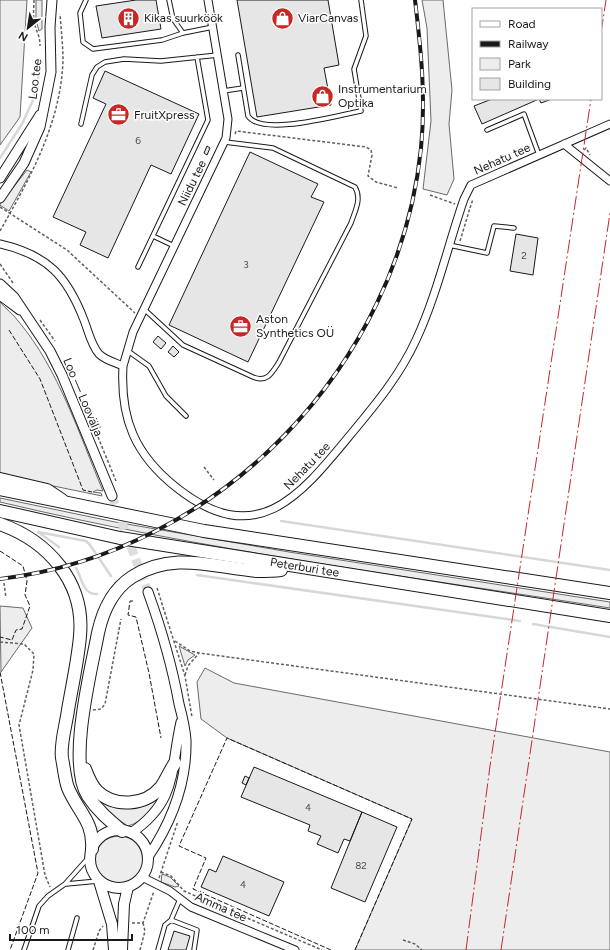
<svg xmlns="http://www.w3.org/2000/svg" width="610" height="950" viewBox="0 0 610 950" font-family="Figtree,sans-serif">
	<style>
		.green { fill: #ededed; stroke: #6a6a6a }
		.lines { fill: none; stroke-linecap: round; stroke-linejoin: round }
		.stream { stroke: #d7d7d7; stroke-width: 2.5 }
		.building { fill: #e6e6e6; stroke: #1a1a1a }
		.tertiary-tunnel { stroke: #ddd; stroke-width: 9; stroke-dasharray: 9 4.5; stroke-linecap: butt }
		.service-casing { stroke: #1a1a1a; stroke-width: 5.5 }
		.minor-casing { stroke: #1a1a1a; stroke-width: 9 }
		.tertiary-casing { stroke: #1a1a1a; stroke-width: 11 }
		.secondary-casing { stroke: #1a1a1a; stroke-width: 12 }
		.trunk-casing { stroke: #1a1a1a; stroke-width: 14 }
		.path { stroke: #5f5f5f; stroke-width: 1.5; stroke-dasharray: 3 2; stroke-linecap: butt }
		.service { stroke: #fff; stroke-width: 3.5 }
		.minor { stroke: #fff; stroke-width: 7 }
		.tertiary { stroke: #fff; stroke-width: 9 }
		.secondary { stroke: #fff; stroke-width: 10 }
		.trunk { stroke: #fff; stroke-width: 12 }
		.rail-casing { stroke: #1a1a1a; stroke-width: 4 }
		.rail { stroke: #fff; stroke-width: 2.5; stroke-dasharray: 8; stroke-linecap: butt }
		.fence { stroke: #1a1a1a; stroke-width: 1; stroke-dasharray: 5 2; stroke-linecap: butt }
		.power { stroke: #c62828; stroke-width: 1; stroke-dasharray: 14 3 2 3; stroke-linecap: butt }
		.labels { text-anchor: middle; dominant-baseline: central; stroke-width: 3; stroke-linejoin: round; paint-order: stroke }
		.number-label { font-size: 10px; fill: #4d4d4d }
		.poi-label { font-size: 12px; fill: #1a1a1a; stroke: #fff; text-anchor: start }
		.street-label { font-size: 12px; fill: #1a1a1a; stroke: #fff }
	</style>
	<rect width="100%" height="100%" fill="#fff"/>
	<path class="green" d="M0,0h27l-7,117 -20,28z
		M36,0h6v29l-3,2 -3,-11z
		M422,0h21l9,90 -3,34 5,55 -7,16 -24,-6 8,-68 -4,-93z
		M27,170l4,2 -22,39 -9,-6v-1z
		M0,302c6,7 14,13 19,20 40,48 60,112 84,169l-6,-1 -4,2 8,1 1,3 -102,-21z
		M0,498l115,24 174,30 321,50v6c-204,-32 -409,-58 -610,-106z
		M0,606l23,2 9,20 -31,44z
		M179,646l16,9 -7,5 -3,6z
		M205,668l29,15 376,69v198h-255l57,-131 -185,-81 -26,-19 -4,-37z
		M160,797c-8,13 -16,24 -32,29l-14,-9 -18,-19c21,14 44,14 64,-1z
		M95 860a24 24 0 1 1 48 0a24 24 0 1 1-48 0Z
		M162,874l8,3 9,9 -4,1 -14,-5z"/>
	<g class="lines">
		<path class="stream" d="M0,158l22,-34 12,-26 6,-29
			M281,521l329,49
			M59,547l-21,-15 48,9 4,4 21,31
			M76,568c6,10 7,27 21,26
			M197,575l323,46
			M533,624l77,13"/>
	</g>
	<path class="building" d="M136,0h20l5,29 -59,9 -6,-32z
		M237,0h91l11,65 -15,3 7,37 -74,12z
		M105,71l94,43 -28,60 -20,-9 -43,93 -28,-13 6,-13 -33,-15 53,-113 -13,-6z
		M492,99h60l-11,4 -2,-4 -57,25 -8,-18z
		M207,146l3,2 -3,7 -3,-2z
		M250,152l68,32 -7,13 13,5 -76,160 -79,-37z
		M516,234l22,4 -5,37 -23,-4z
		M158,336l8,7 -5,6 -8,-7z
		M173,346l6,6 -5,5 -6,-5z
		M254,767l108,45 -12,29 -6,-2 -6,14 -21,-9 4,-8 -13,-5 2,-6 -69,-28z
		M245,776l4,2 -3,7 -4,-2z
		M362,812l35,15 -32,75 -34,-14z
		M223,856l61,26 -15,34 -68,-29 8,-18 7,3z
		M174,931l16,5 -4,14h-18z"/>
	<g class="lines">
		<path class="tertiary-tunnel" d="M112,496l36,96"/>
		<defs>
			<path id="service" d="M86,0l-6,13 3,29 10,7 69,-9 21,-7 30,-6
				M169,0l4,19 10,14
				M238,55l10,61c14,21 90,-1 113,-5l-7,-42 12,-33 -5,-36
				M223,91l20,-3
				M81,124l11,-49 5,-8 8,-5 19,-3 37,2 57,-6
				M487,130l37,-16 15,41
				M153,236l21,10
				M449,245l38,8 7,-27 20,2
				M138,267l70,-147 -11,-63
				M144,309l39,36 70,32c14,6 19,-4 26,-15l72,-139c4,-12 11,-24 4,-36l-82,-39 -48,-6
				M128,351l21,15 17,30 20,20
				M66,884l32,-3
				M171,920l26,10 -3,20
				M24,950l15,-44 9,-10 17,-12 25,-28
				M68,950l9,-32
				M158,950l7,-25 6,-5 9,-21"/>
			<path id="minor" d="M564,144l46,37
				M0,244c48,11 67,32 84,76 4,10 7,25 15,34 6,6 17,9 24,12 -3,53 12,89 54,122 80,63 123,8 174,-54 25,-30 49,-59 65,-94 21,-45 32,-95 48,-141l7,-14 139,-61
				M123,366l10,-34 93,-194 2,-19 -20,-119
				M142,877l28,14 21,16 104,43"/>
			<path id="tertiary" d="M0,178l40,-63
				M0,198l24,-35 16,-36 11,-55 -1,-45 2,-27
				M0,284l14,13 36,54 12,24 50,121
				M0,295l20,15
				M131,833c47,-32 39,-63 50,-111
				M148,857c23,-34 39,-75 38,-117 -1,-12 -4,-25 -7,-36 -7,-39 -18,-76 -31,-112"/>
			<path id="secondary" d="M90 859a29 29 0 1 1 58 0a29 29 0 1 1-58 0Z
				M99,881l13,43 2,26
				M122,950l2,-46 4,-17"/>
			<g id="trunk">
				<path d="M0,479l47,11 15,10"/>
				<path d="M0,489l204,42 406,62"/>
				<path id="s1" d="M0,511l120,27 490,78"/>
				<path d="M0,524c48,17 85,58 80,112 -2,24 -8,50 -12,74 -2,15 -8,34 -6,48 2,10 3,22 6,30 10,24 26,33 24,61"/>
				<path d="M85,769c3,8 6,16 12,22 18,17 48,15 64,-4 5,-7 9,-17 14,-24"/>
				<path d="M122,831c-13,-11 -25,-21 -34,-35 -21,-33 3,-125 10,-163 5,-23 14,-43 34,-56 41,-26 80,-10 125,-6 8,0 16,0 24,-1"/>
			</g>
		</defs>
		<use href="#service" class="service-casing"/>
		<use href="#minor" class="minor-casing"/>
		<use href="#tertiary" class="tertiary-casing"/>
		<use href="#secondary" class="secondary-casing"/>
		<use href="#trunk" class="trunk-casing"/>
		<path class="path" d="M34,0c0,7 -1,14 0,20 1,11 6,13 6,26
			M235,134l1,-3 130,16 5,3 1,5 -4,21 8,6 22,6
			M584,150l2,-2 4,7
			M430,195l25,9
			M0,207l67,43 68,63
			M470,208l3,-9
			M0,231c30,-53 61,-108 63,-171 0,-15 -2,-31 -3,-46
			M460,241l10,-33
			M0,264l13,19
			M40,320l15,21
			M77,386l39,95
			M204,467l10,13
			M4,583l2,15
			M157,588l28,88 7,41
			M175,641l15,10 9,2 411,56
			M0,642l24,2 10,10 -1,16 -14,55 26,150 5,12
			M185,675l3,-9 11,-13
			M93,710l8,-1 4,-5 16,-85
			M161,872l10,4 13,15 138,59
			M159,878l19,-57
			M132,923h11l11,-32
			M403,940l12,4 7,6
			M93,950l6,-19 4,-5
			M140,950l5,-19 -2,-8"/>
		<use href="#service" class="service"/>
		<use href="#minor" class="minor"/>
		<use href="#tertiary" class="tertiary"/>
		<use href="#secondary" class="secondary"/>
		<use href="#trunk" class="trunk"/>
		<defs>
			<path id="rail" d="M0,579c219,-26 399,-213 421,-431 5,-51 0,-98 -6,-148"/>
		</defs>
		<use href="#rail" class="rail-casing"/>
		<use href="#rail" class="rail"/>
		<path class="fence" d="M9,330l31,49 43,111 9,2
			M0,551l23,15 4,15 -2,14 5,11 -8,23 -6,1 -4,10 -12,-3
			M133,601h-3l-2,14 8,2 13,56 12,65
			M0,672l38,201 -28,77
			M331,950l-138,-61 13,-31 -27,-12 48,-108 185,81 -57,131"/>
		<path class="power" d="M601,33l5,-33
			M466,950l24,-184 101,-667
			M501,950l109,-737"/>
	</g>
	<defs>
		<symbol id="building-disc" viewBox="-11 -11 22 22"><circle r="9.5" fill="#c62828" stroke="#fff"/><path d="M-4-6H4V6H1V3H-1V6H-4ZM-2.5-4.3h1.7v1.8h-1.7ZM.8-4.3h1.7v1.8H.8ZM-2.5-1h1.7V.8h-1.7ZM.8-1h1.7V.8H.8Z" fill="#fff"/></symbol>
		<symbol id="shop-disc" viewBox="-11 -11 22 22"><circle r="9.5" fill="#c62828" stroke="#fff"/><path d="M-5-2.5h2.3a2.7 3.5 0 0 1 5.4 0H5L5.5 6h-11ZM-1.5-2.5h3a1.5 2.3 0 0 0-3 0Z" fill="#fff"/></symbol>
		<symbol id="office-disc" viewBox="-11 -11 22 22"><circle r="9.5" fill="#c62828" stroke="#fff"/><path d="M-6-3h4V-5.5h4V-3h4V5H-6ZM-1-4.5V-3h2v-1.5ZM-6 0V1H6V0Z" fill="#fff"/></symbol>
	</defs>
	<g fill-rule="evenodd">
		<use href="#building-disc" x="116" y="6" width="25" height="25"/>
		<use href="#shop-disc" x="270" y="6" width="25" height="25"/>
		<use href="#shop-disc" x="310" y="84" width="25" height="25"/>
		<use href="#office-disc" x="106" y="102" width="25" height="25"/>
		<use href="#office-disc" x="228" y="314" width="25" height="25"/>
	</g>
	<g class="labels">
		<g class="number-label">
			<text x="138" y="140">6</text>
			<text x="524" y="255">2</text>
			<text x="246" y="264">3</text>
			<text x="308" y="807">4</text>
			<text x="361" y="865">82</text>
			<text x="243" y="884">4</text>
		</g>
		<g class="poi-label">
			<text x="144" y="18">Kikas suurköök</text>
			<text x="298" y="18">ViarCanvas</text>
			<text x="338" y="89">Instrumentarium<tspan x="338" dy="14">Optika</tspan></text>
			<text x="134" y="115">FruitXpress</text>
			<text x="256" y="319">Aston<tspan x="256" dy="14">Synthetics OÜ</tspan></text>
		</g>
		<g class="street-label">
			<text transform="translate(35 79) rotate(-83)">Loo tee</text>
			<text transform="translate(502 159) rotate(-24)">Nehatu tee</text>
			<text transform="translate(192 183) rotate(-64)">Niidu tee</text>
			<text transform="translate(83 397) rotate(67)">Loo — Loovälja</text>
			<text transform="translate(307 466) rotate(-46)">Nehatu tee</text>
			<text stroke="none"><textPath href="#s1" startOffset="310">Peterburi tee</textPath></text>
			<text transform="translate(221 907) rotate(24)">Ämma tee</text>
		</g>
	</g>
	<rect x="472" y="8" width="130" height="92" fill="#ffffff" stroke="#a3a3a3"/>
	<rect x="480" y="21" width="20" height="6" fill="#ffffff" stroke="#a3a3a3"/>
	<text x="508" y="28" font-size="12" fill="#1a1a1a">Road</text>
	<rect x="480" y="41" width="20" height="6" fill="#1a1a1a" stroke="#a3a3a3"/>
	<text x="508" y="48" font-size="12" fill="#1a1a1a">Railway</text>
	<rect x="480" y="58" width="20" height="12" fill="#ededed" stroke="#a3a3a3"/>
	<text x="508" y="68" font-size="12" fill="#1a1a1a">Park</text>
	<rect x="480" y="78" width="20" height="12" fill="#e6e6e6" stroke="#a3a3a3"/>
	<text x="508" y="88" font-size="12" fill="#1a1a1a">Building</text>
	<g transform="translate(28 28) rotate(210)" stroke="#ffffff" stroke-width="3" paint-order="stroke">
	<path d="M0-3L7 15L0 10L-7 15Z" fill="#1a1a1a"/>
	<text y="-6" font-size="11" font-weight="bold" text-anchor="middle" fill="#1a1a1a">N</text>
	</g>
	<path d="M10 934v6h122v-6" fill="none" stroke="#1a1a1a" stroke-width="2"/>
	<text x="16" y="934" font-size="12" fill="#1a1a1a" stroke="#ffffff" stroke-width="3" paint-order="stroke">100 m</text>
</svg>
